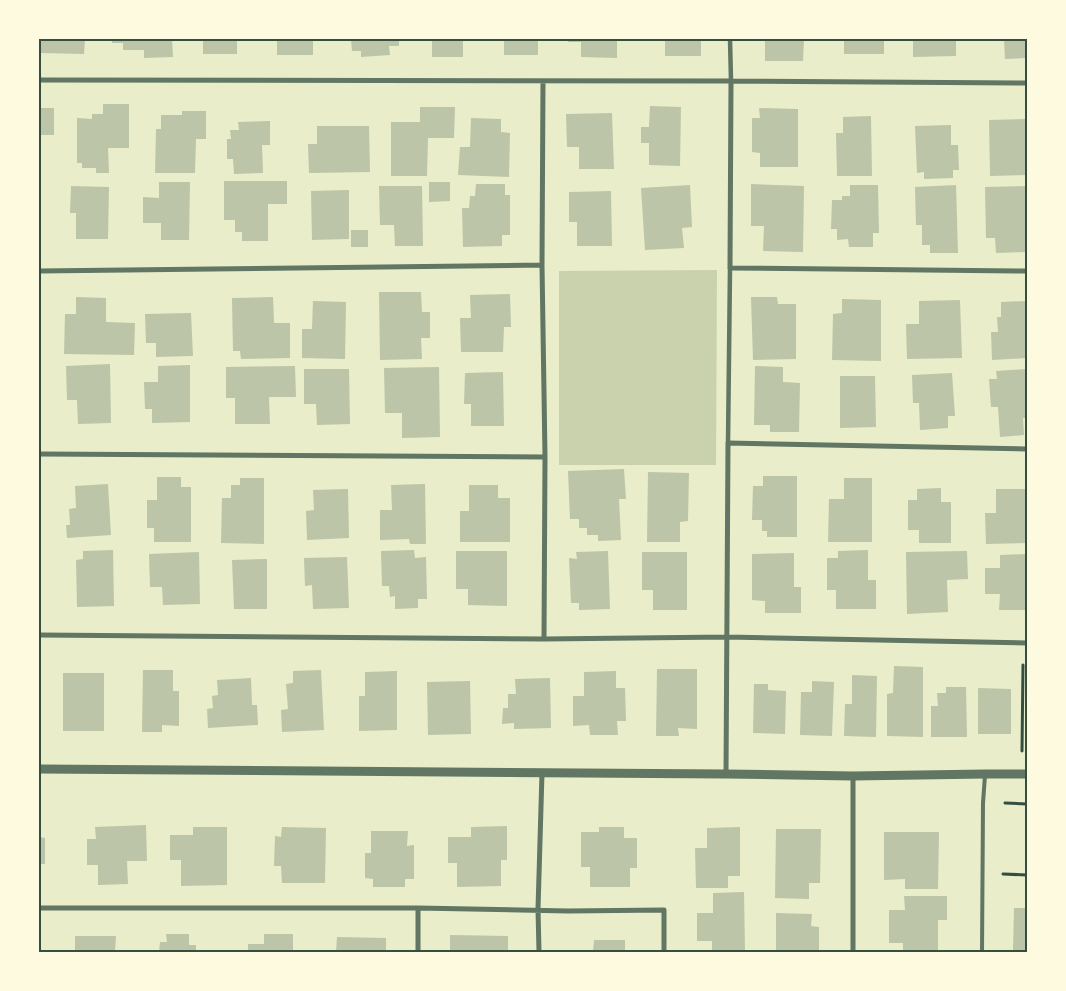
<svg xmlns="http://www.w3.org/2000/svg" width="1066" height="991" viewBox="0 0 1066 991" font-family="Overpass,sans-serif">
	<style>
		.green { fill: #cad2ad }
		.building { fill: #bcc5a7 }
		.lines { fill: none; stroke-linecap: round; stroke-linejoin: round }
		.path { stroke: #344e41; stroke-width: 3 }
		.service { stroke: #617663; stroke-width: 4 }
		.pedestrian { stroke: #617663; stroke-width: 4.5 }
		.minor { stroke: #617663; stroke-width: 5 }
		.tertiary { stroke: #617663; stroke-width: 9 }
		.neatline { fill: none; stroke: #344e41; stroke-width: 2 }
	</style>
	<rect width="100%" height="100%" fill="#e9edc9"/>
	<path class="green" d="M717,270l-1,195h-157v-194z"/>
	<path class="building" d="M39,39h46l-1,15 -45,-1z
		M112,39h60l1,18 -29,1v-8h-21v-7h-11z
		M203,39h34v15h-34z
		M277,39h36v16h-36z
		M351,39h48v7h-10l1,9 -29,2v-6h-9z
		M432,39h31v18h-31z
		M504,39h34v16h-34z
		M568,39h49v19l-36,-1v-15h-13z
		M650,39h51v17h-36v-15h-15z
		M749,39h55l-1,22h-38v-20h-16z
		M844,39h40v15h-40z
		M913,39h43v17l-43,1z
		M1004,39h23v19l-22,1z
		M103,104h26v44h-21l1,25h-13v-5h-14v-5h-5v-45l15,1v-5h11z
		M650,106l31,1 -1,59 -31,-1v-22h-8v-16h8z
		M420,107h35l-1,31h-26l-1,38h-36v-54h29z
		M39,108h15v27h-15z
		M759,108l39,1v58h-38v-14l-8,-1v-34h8z
		M182,111h24v28h-10l-1,34h-40l1,-44h5v-14h21z
		M612,113l2,56h-35v-22h-12l-1,-33z
		M871,116l1,60h-35l-1,-43h7v-16z
		M471,118l30,1v13l9,1 -1,44 -51,-2 2,-28h10z
		M1027,119v56l-37,1 -1,-56z
		M270,121v24h-8l1,28 -29,1 -1,-15h-6v-20h4l-1,-9h9l-1,-8z
		M951,125v20h7l1,25h-6v8l-29,1v-7l-7,1 -2,-47z
		M317,126h52l1,46 -61,1 -1,-29h9z
		M224,181h63v23h-19v37h-26v-9h-7v-12h-11z
		M159,182h31l-1,58h-28v-17h-18v-26l16,1z
		M429,182h21v19l-21,1z
		M476,184h29v11h5v40h-8v11l-39,1 -1,-39h7l1,-12h5z
		M751,184l53,2 -1,66 -40,-1 1,-25h-13z
		M690,185l2,42 -10,1 2,20 -39,2 -4,-62z
		M850,185h28l1,48h-6v14h-24l-1,-8 -11,1v-11h-6l1,-29h10v-4h8z
		M956,185l2,68h-28v-8h-8v-20h-6l-1,-38z
		M71,186l38,1 -1,52h-32v-26h-6z
		M379,186h43l1,60h-28l-1,-21h-14z
		M1027,186v66l-31,1 -1,-15h-9l-1,-51z
		M349,190v49l-37,1 -1,-49z
		M611,191l1,55h-35v-24h-8v-30z
		M351,230h17v17h-17z
		M379,292h42l1,20h8v26h-9l1,21 -42,1z
		M510,294l1,33h-7l-1,25h-42l-1,-34h11l-1,-23z
		M76,297l30,1v24l29,1 -1,32 -70,-1 1,-40h11z
		M273,297l1,26h16v35l-49,1 -1,-8h-7l-1,-53z
		M751,297h26l1,7h18v55l-43,1z
		M842,299l39,1v61l-49,-1 1,-46 9,-1z
		M960,300l2,58 -55,1 -1,-35h13v-23z
		M313,301l33,1 -1,57 -43,-1v-29h10z
		M1027,301v57l-35,2 -1,-28h7l-1,-15h4v-15z
		M191,313l2,43 -37,1v-14h-10l-1,-29z
		M110,364l1,59 -33,1 -1,-24h-10l-1,-34z
		M190,365v57l-38,1v-14h-7l-1,-27h14v-16z
		M295,366l1,31h-27l1,27h-35v-26h-9v-31z
		M755,366l28,1v15l17,1 -1,49h-29v-7h-16z
		M439,367l1,70 -38,1v-25h-17l-1,-45z
		M304,369h45l1,55 -33,1 -1,-21h-12z
		M1027,369v49h-4l1,17 -24,2 -2,-30h-7l-2,-28h8l-1,-8z
		M503,372l1,54h-33v-22h-7l1,-31z
		M952,373l3,43h-7v12l-28,2 -1,-27h-6l-1,-28z
		M840,376h35l1,51 -36,1z
		M624,469l2,30h-7l2,41 -23,1v-6h-11v-7h-8v-9h-9l-2,-48z
		M648,472l41,1 -1,48 -8,1v20h-33z
		M763,476h34v61h-30v-6h-5v-11h-10l1,-34h10z
		M157,477h24v10h10v55h-37v-14h-7v-28h10z
		M240,478h24v66l-43,-1 1,-45h9v-13h9z
		M844,478h28v64h-44l1,-43h15z
		M108,484l3,51 -44,3 -1,-13h4l-1,-16 7,-1 -1,-22z
		M425,484l1,60h-16l-1,-5 -29,1v-30h12l-1,-25z
		M469,485h29v13h12v44h-50v-31h9z
		M941,488v14h10v41h-32v-13h-11v-30h9v-11z
		M348,489l1,49 -42,2 -1,-29 8,-1 -1,-20z
		M996,489h31v54l-41,1 -1,-31h11z
		M113,550l1,56 -37,1 -1,-47 7,-1v-8z
		M414,550l1,8 11,-1 1,42h-9v9l-23,1v-13l-5,1 -1,-11h-7l-1,-35z
		M868,550v30h8v29h-40v-19h-9v-32h11v-7z
		M456,551h51v55l-39,-1v-16h-12z
		M608,551l2,58 -31,1v-7h-8l-2,-45 8,1 -1,-7z
		M967,551l1,28 -21,1 1,32 -41,2 -1,-62z
		M199,552l1,52 -37,1 -1,-18h-12l-1,-33z
		M642,552h45v58h-34v-20h-11z
		M794,553v34h7v26h-36v-12l-13,-1v-46z
		M1027,554v56h-28l1,-16h-15v-26h15v-13z
		M347,557l2,51 -36,1 -1,-24 -7,1 -1,-28z
		M267,559v50h-33l-2,-49z
		M894,666l29,1v70l-36,-1v-42l6,-1z
		M657,669h40v60l-19,-1 1,8h-23z
		M143,670h30v21h6v35l-17,-1v7h-20z
		M321,670l3,60 -42,2 -1,-22 7,-1 -2,-25 7,-1v-12z
		M397,671v59l-38,1v-35h6v-24z
		M616,671v17h9l1,33h-9l1,14h-28l-1,-10 -16,1v-30h11v-24z
		M63,673h41v58h-41z
		M852,675l25,1 -1,61 -32,-1 1,-32h7z
		M251,678l1,27h5l1,20 -50,3 -1,-19 6,-1 -1,-12 6,-1 -1,-15z
		M550,678l1,50 -37,1v-6l-12,1 1,-16h5v-14h8l-1,-15z
		M470,681l1,53 -43,1 -1,-53z
		M812,681l22,1 -2,54 -32,-1 1,-43h11z
		M754,684h14v6l18,1 -1,43 -32,-1z
		M946,687h20l1,50h-36v-31h7l-1,-13h9z
		M978,688l33,1v45h-33z
		M146,825l1,36h-20l1,23 -30,1v-20h-11v-26h9l-1,-12z
		M507,826v34h-6v26l-44,1v-24h-9v-26h23v-10z
		M193,827h34v58l-46,1v-26h-11v-25h23z
		M282,827l44,1 -1,55h-43l-1,-17h-7l1,-30 6,1z
		M599,827h25v11h13v30h-7v19h-40v-20h-9v-35h18z
		M740,827v49h-12v12h-32l-1,-40h12v-20z
		M776,829h45l-1,54h-11v16l-34,-1z
		M371,831h37l-1,15 7,-1v34h-9v8h-32v-8l-8,-1v-25h6z
		M884,832h55l-1,57h-33v-10l-21,1z
		M39,837l6,1v26h-6z
		M744,892l1,60h-33v-11h-15v-28h16v-20z
		M904,896h43v24h-9v32h-35v-9h-14v-33h16z
		M1014,908h13v42h-14z
		M776,913l36,1 -1,12 8,1v25h-43z
		M166,934h23v11h7v7h-37l1,-10h7z
		M264,934h29v18h-45v-8h16z
		M450,935l58,1v16h-58z
		M75,936h41l-1,16h-40z
		M337,937l49,1v14h-50z
		M594,940h31v12h-32z"/>
	<g class="lines">
		<path class="path" d="M1022,751l1,-86
			M1005,803l22,1
			M1003,874l24,1"/>
		<path class="service" d="M982,952l1,-149 2,-28"/>
		<path class="pedestrian" d="M730,39l1,42
			M728,443l2,-175"/>
		<path class="minor" d="M39,80l692,1 296,2
			M543,81l-1,184 3,192 -1,182
			M731,81l-1,187 297,3
			M39,271l503,-6
			M39,454l506,3
			M39,635l505,4 183,-2 300,6
			M726,774l2,-331 299,6
			M39,908h379l150,3 96,-1v42
			M418,952v-44
			M539,952l-1,-43 4,-136
			M853,952v-176"/>
		<path class="tertiary" d="M39,769l687,5 127,2 132,-2h42"/>
	</g>
	<rect width="1066" height="991" fill="none" stroke="#fefae0" stroke-width="80"/>
	<rect x="40" y="40" width="986" height="911" class="neatline"/>
</svg>
